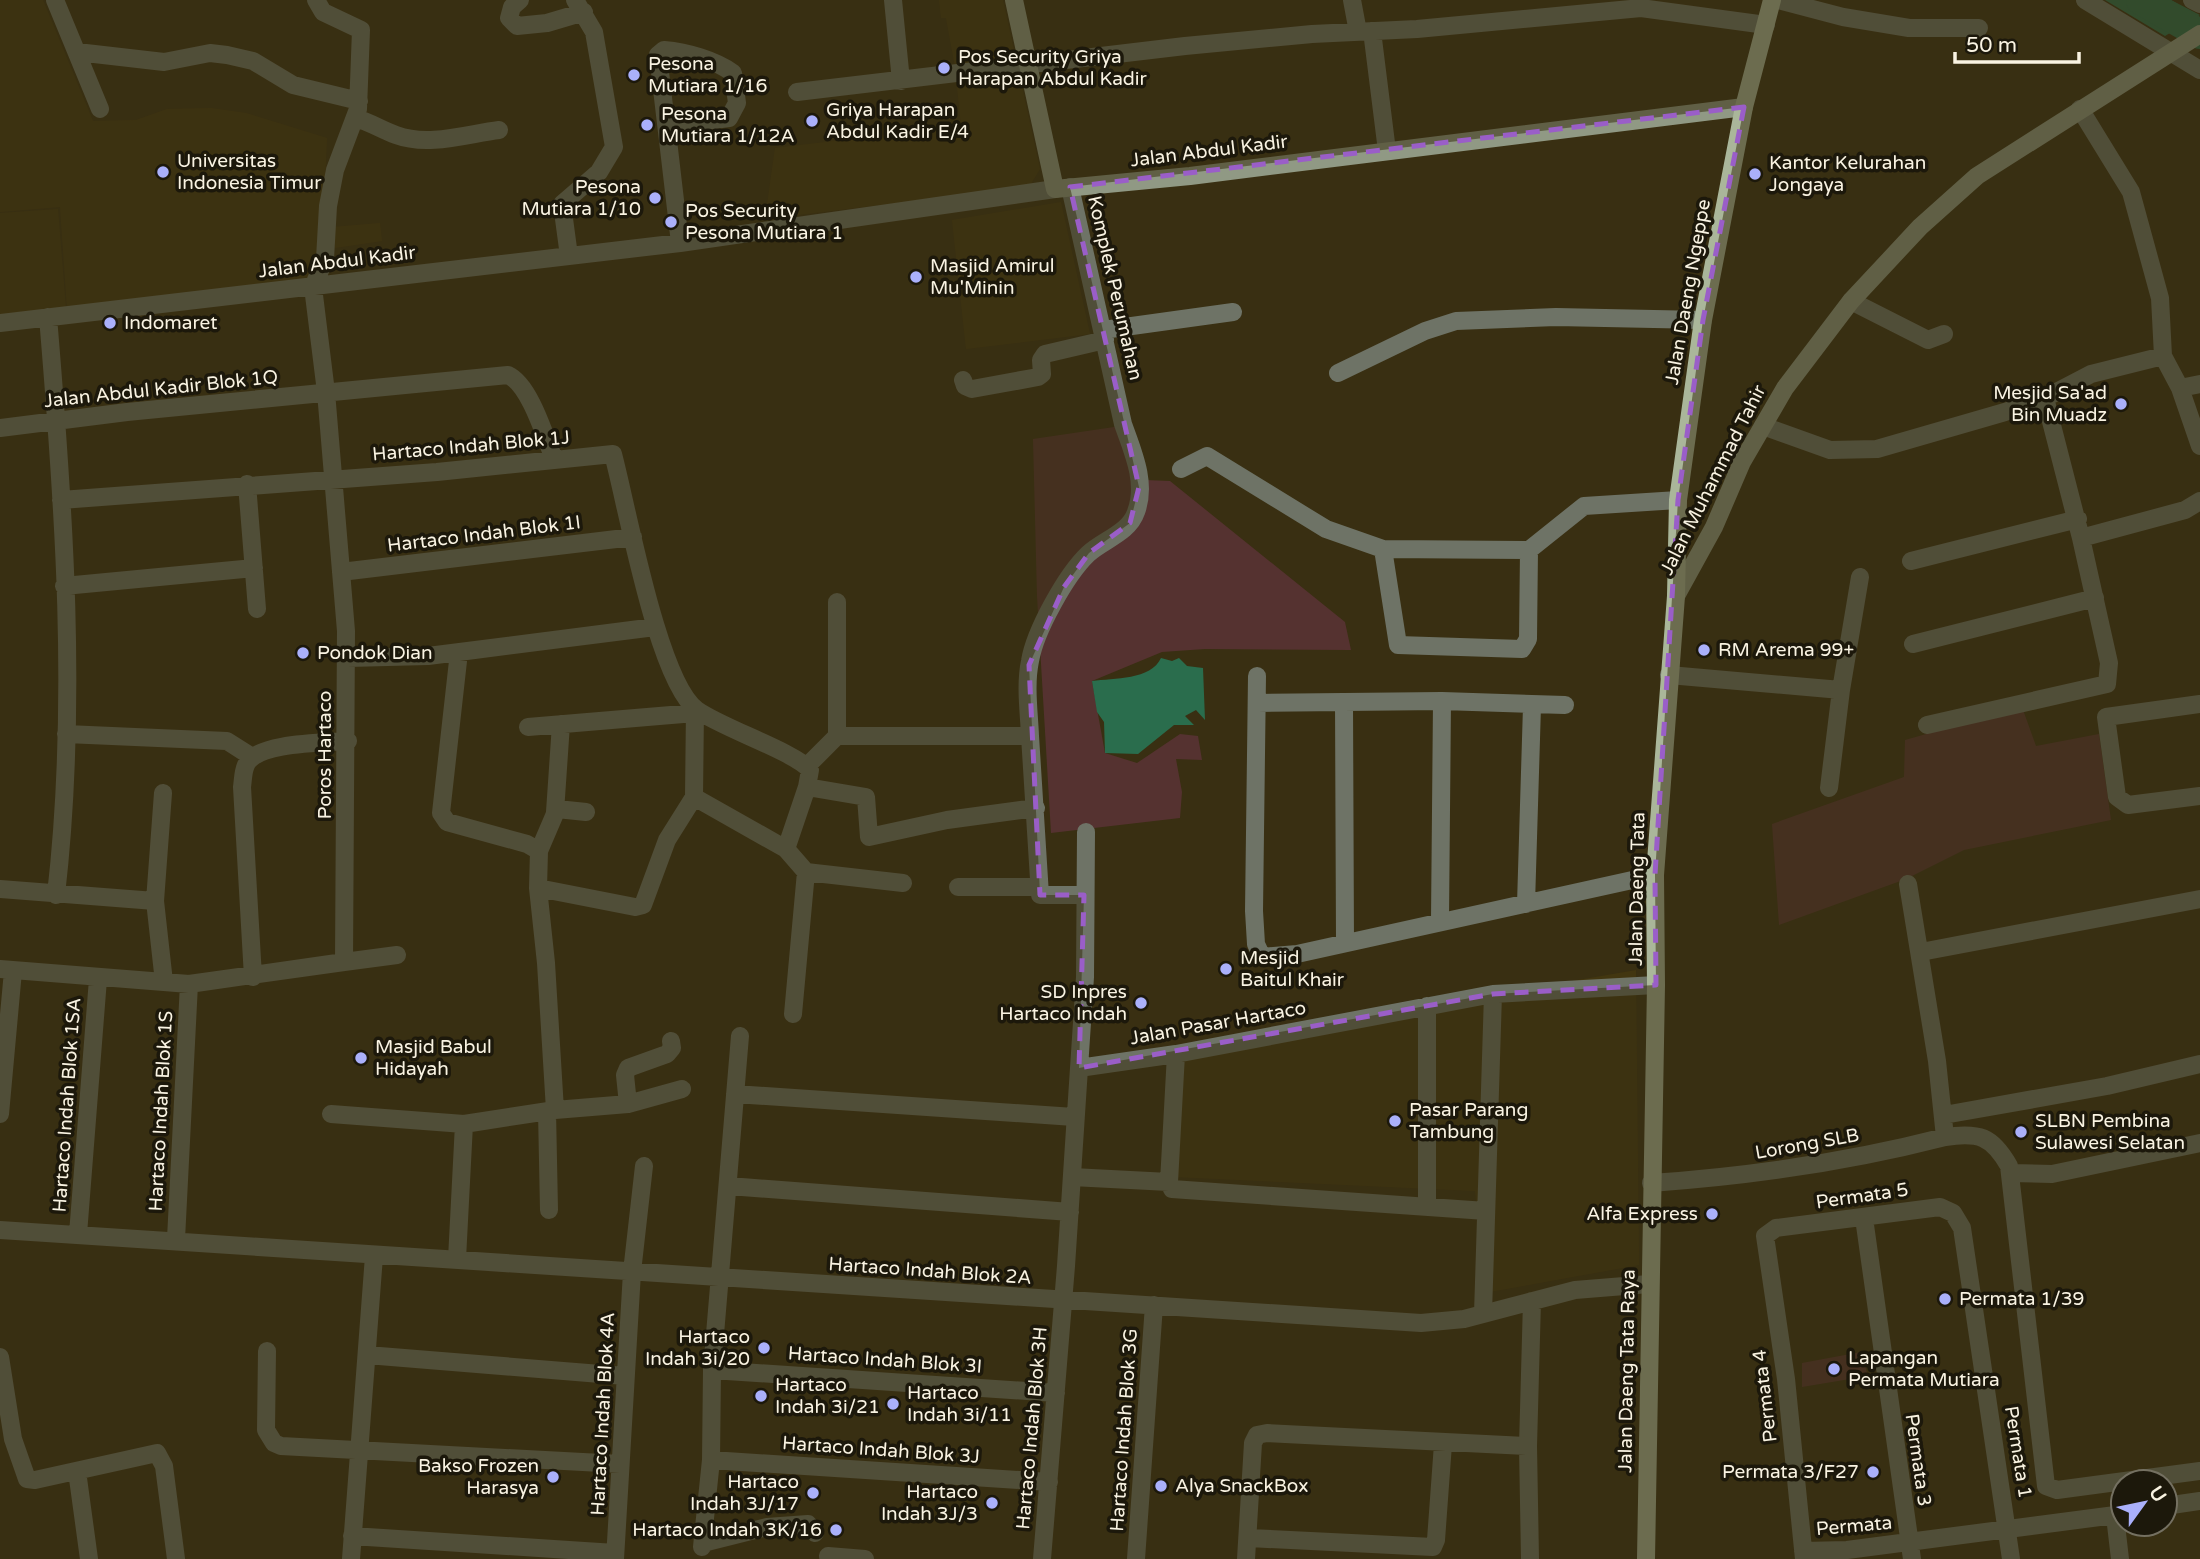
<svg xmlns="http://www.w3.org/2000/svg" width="2200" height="1559" viewBox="0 0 2200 1559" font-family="'Varela Round',sans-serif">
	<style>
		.built { fill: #423610 }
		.green { fill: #553230 }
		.water { fill: #2a6d4d }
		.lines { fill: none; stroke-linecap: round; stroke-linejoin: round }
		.river { stroke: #2a6d4d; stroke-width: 30 }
		.street { stroke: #6e7366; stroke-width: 18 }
		.secondary { stroke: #909984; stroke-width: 18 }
		.primary { stroke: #aab69a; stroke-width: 18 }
		.marked { fill: none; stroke: #9a5ec8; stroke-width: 5; stroke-dasharray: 14 9; stroke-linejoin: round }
		.poi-dot { fill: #aab0fb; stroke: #1c180b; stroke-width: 2.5 }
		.labels { text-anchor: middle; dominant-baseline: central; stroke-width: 7; stroke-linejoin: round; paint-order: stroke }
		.poi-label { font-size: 19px; fill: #f9f3e2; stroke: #1c180b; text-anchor: start }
		.street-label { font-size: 19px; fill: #f9f3e2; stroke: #1c180b }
	</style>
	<rect width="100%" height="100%" fill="#392f12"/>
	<path class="built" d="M0,0h43l50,121 43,-1 31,-11 44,-1 35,5 81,25 -5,119 -10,27 -245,25 -7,-102 -60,5z
		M939,0h64l37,169 -11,18 -264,32 10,-71 186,-22 -6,-59 -9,-49h-5z
		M1061,202l29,132 -124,15 -14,-129z
		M58,209l8,100 -66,8v-104z
		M380,223l2,18 -47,7 -3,-21z
		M1636,970l3,295 -155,28 -9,-102 -301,-14 10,-129z"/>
	<path class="green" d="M1121,426l24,54 25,1 175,141 6,28 -146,-1 -43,3 -70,29 13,72 32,10 43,-29 18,2 4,24 -26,-1 6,33 -2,26 -129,15 -14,-237 -4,-157z
		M2022,707l14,39 63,-12 12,86 -147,30 -58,29 -127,46 -7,-101 132,-47 1,-37z
		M1861,1352l7,24 -66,11v-24z"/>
	<path class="water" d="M2105,0h66l29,15 -35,21z
		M1161,658l11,3 7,-3 8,8 16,2 2,52 -9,-10 -11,6 9,9h-20l-36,29 -33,-1 -1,-31 -7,-10 -5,-31c22,-3 59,-1 69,-23z"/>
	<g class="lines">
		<path class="river" d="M2141,0l59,34"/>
		<path class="street" d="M55,0l45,109
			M520,0l-8,7 -3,11 8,8 30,-3 37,-11
			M893,0l8,81
			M1352,0l6,32
			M1778,0l65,17 66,11h70
			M2085,0l115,70
			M2192,0l8,4
			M1372,31l15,120
			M77,52l87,10 46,-9 17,2 26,6 40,24 66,16
			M797,92l388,-46 127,-12 105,-5 224,-21 125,17
			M2080,109l51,83 29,106 3,58 17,32 20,58
			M355,118c15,4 27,12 41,17 32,12 71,-1 103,-5
			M667,126l62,-8 8,-15 -4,-30c-18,-13 -46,-21 -69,-23l-6,5 22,188
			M569,256l-7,-52 37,-32 15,-25 -20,-115 -19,-32
			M1851,301l77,39 16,-6
			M48,317c16,191 30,387 8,578
			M0,323l680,-80 375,-54
			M1103,330l130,-18
			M1338,373l87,-42 31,-10 100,-4 147,3
			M963,380l2,6 7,3 66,-12 4,-3 -1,-14 4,-6 60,-14
			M2180,388l20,-4
			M2045,398l36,140 104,-28 15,-9
			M1763,426l67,24 47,-1 128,-37 40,-14 46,-24 72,-18
			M0,428l127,-16 381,-37c22,10 37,62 46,84
			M1181,469l26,-13 119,73 57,20 146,1 55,-44 94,-6
			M247,484l10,125
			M61,500l376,-28 176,-18c14,52 45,228 84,256 25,18 98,42 113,60l-3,17 -21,62
			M1383,549l15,96 124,4 6,-10 1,-89
			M1911,561l167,-42
			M341,572l292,-35
			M64,586l190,-18
			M837,602v134
			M1913,644l182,-46
			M459,652l-18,161 6,9 80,22 12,7 -1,37 8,75 9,147 73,-6 54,-15
			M347,658l81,-2 227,-29
			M1669,675l172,15 19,-113
			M1257,676l-3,235 2,33 6,13 35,-3 358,-79
			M1344,702l1,240
			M1258,703l184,-2 123,4
			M2200,704l-94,13 11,80 11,8 72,-9
			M695,709l-1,88 92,52 20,23 -13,142
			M1927,725l180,-41 2,-21 -28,-125
			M528,727l167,-14
			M66,734l161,7 25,16
			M1030,736c-1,-24 -5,-51 0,-75 5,-30 36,-86 58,-107 15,-14 41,-21 48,-42 11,-29 -3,-60 -13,-88l-53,-237
			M807,766l30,-30h193l10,159h45
			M807,787l59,10 3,40 78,-17 89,-12
			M1829,788l12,-98
			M555,812l6,-88
			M539,851l18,-42 29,3
			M806,872l97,11
			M958,887h81
			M538,888l97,19 8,-2 24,-65 27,-43
			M0,889l155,12 9,81
			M155,901l8,-108
			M1526,904l6,-198
			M1440,920l2,-219
			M1921,952l279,-53
			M344,962l53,-7
			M0,969l189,15 155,-22 2,-331 -20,-239 -13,-105 12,-28 3,-53 7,-36 23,-61 3,-79 -38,-18 -7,-12
			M253,977l-11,-190c1,-7 1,-16 4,-22 10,-23 79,-22 102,-24
			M1176,1054l-7,128 3,7 314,22
			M1079,1068l97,-14 317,-60 163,-9
			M735,1094l339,23
			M628,1104l-3,-29 3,-7 39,-14 5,-6 -1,-7
			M547,1111l2,99
			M0,1114l13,-143
			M331,1114l133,10 -7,135
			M1944,1115l163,-29 93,-22
			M464,1124l91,-14
			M1945,1137c34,-5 47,-1 64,29l37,320 11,4 143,-19
			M2010,1173l42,1 148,-31
			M1072,1177l97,5
			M1651,1183c100,-7 197,-21 294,-46l-8,-76 -29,-177
			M729,1186l341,26
			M1427,1207v-201
			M1864,1218l48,341
			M0,1230l1421,93 43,-4 111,-29 74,-6
			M78,1234l20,-255
			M176,1239l13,-255
			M1483,1314l10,-320
			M267,1351l-1,79 8,13 7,3 339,18
			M367,1355l258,21
			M0,1357l13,82 14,40 8,1 122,-27 7,13 12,93
			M712,1370l344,23
			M711,1460l338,22
			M77,1471l12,88
			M2165,1506l35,-5
			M2115,1516l5,43
			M352,1536l263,17
			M1249,1538l184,9 3,-7 7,-96
			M703,1543l64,-16 41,-3 7,9
			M702,1547l9,-87 1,-90 28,-334
			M1803,1551l44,-1 276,-36
			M828,1556l37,3
			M351,1559l23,-303
			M615,1559l17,-287 12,-106
			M1042,1559l24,-293 19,-289 1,-145
			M1136,1559l18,-254
			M1246,1559l7,-116 4,-8 10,-2 261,13
			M1530,1559l-2,-113 4,-145
			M1804,1559l-18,-180 -21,-143 11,-8 164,-21 13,6 9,15 49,331"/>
		<path class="secondary" d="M1014,0l41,189 135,-13 554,-69
			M1676,596l38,-69 28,-65 43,-74 66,-87 69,-74 57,-51 223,-142"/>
		<path class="primary" d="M1646,1559l10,-574 -1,-110 21,-279 2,-96 25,-180 41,-213 28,-107"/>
	</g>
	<path d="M0 0H2200V1559H0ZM1744,107l-41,213 -25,180 -23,375 1,110 -163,9 -414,74 5,-173h-44l-11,-230 35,-78 25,-34 41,-30 9,-36 -69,-300z" fill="#392f12" fill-opacity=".55" fill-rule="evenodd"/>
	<path class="marked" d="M1744,107l-41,213 -25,180 -23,375 1,110 -163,9 -414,74 5,-173h-44l-11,-230 35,-78 25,-34 41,-30 9,-36 -69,-300z"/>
	<g class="poi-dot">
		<circle cx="944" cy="68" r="7"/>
		<circle cx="634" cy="75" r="7"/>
		<circle cx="812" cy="121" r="7"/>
		<circle cx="647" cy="125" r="7"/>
		<circle cx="163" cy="172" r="7"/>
		<circle cx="1755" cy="174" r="7"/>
		<circle cx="655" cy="198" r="7"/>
		<circle cx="671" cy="222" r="7"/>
		<circle cx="916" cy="277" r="7"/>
		<circle cx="110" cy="323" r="7"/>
		<circle cx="2121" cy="404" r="7"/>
		<circle cx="1704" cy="650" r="7"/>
		<circle cx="303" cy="653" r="7"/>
		<circle cx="1226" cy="969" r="7"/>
		<circle cx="1141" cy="1003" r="7"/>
		<circle cx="361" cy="1058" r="7"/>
		<circle cx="1395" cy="1121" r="7"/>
		<circle cx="2021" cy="1132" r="7"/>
		<circle cx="1712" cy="1214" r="7"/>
		<circle cx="1945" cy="1299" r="7"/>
		<circle cx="764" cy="1348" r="7"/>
		<circle cx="1834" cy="1369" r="7"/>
		<circle cx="761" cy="1396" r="7"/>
		<circle cx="893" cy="1404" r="7"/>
		<circle cx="1873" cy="1472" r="7"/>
		<circle cx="553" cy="1477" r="7"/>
		<circle cx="1161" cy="1486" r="7"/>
		<circle cx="813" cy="1493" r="7"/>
		<circle cx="992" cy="1503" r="7"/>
		<circle cx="836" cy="1530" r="7"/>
	</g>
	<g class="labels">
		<g class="poi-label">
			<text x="958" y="57">Pos Security Griya<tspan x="958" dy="22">Harapan Abdul Kadir</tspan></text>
			<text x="648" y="64">Pesona<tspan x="648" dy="22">Mutiara 1/16</tspan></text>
			<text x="826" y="110">Griya Harapan<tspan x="826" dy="22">Abdul Kadir E/4</tspan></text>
			<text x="661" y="114">Pesona<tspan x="661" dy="22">Mutiara 1/12A</tspan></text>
			<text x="177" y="161">Universitas<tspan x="177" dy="22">Indonesia Timur</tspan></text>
			<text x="1769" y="163">Kantor Kelurahan<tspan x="1769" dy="22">Jongaya</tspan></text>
			<text x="641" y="187" text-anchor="end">Pesona<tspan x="641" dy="22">Mutiara 1/10</tspan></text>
			<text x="685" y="211">Pos Security<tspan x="685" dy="22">Pesona Mutiara 1</tspan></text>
			<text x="930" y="266">Masjid Amirul<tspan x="930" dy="22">Mu'Minin</tspan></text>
			<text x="124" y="323">Indomaret</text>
			<text x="2107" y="393" text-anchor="end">Mesjid Sa'ad<tspan x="2107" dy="22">Bin Muadz</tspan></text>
			<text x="1718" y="650">RM Arema 99+</text>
			<text x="317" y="653">Pondok Dian</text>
			<text x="1240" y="958">Mesjid<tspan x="1240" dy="22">Baitul Khair</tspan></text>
			<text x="1127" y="992" text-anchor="end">SD Inpres<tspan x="1127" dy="22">Hartaco Indah</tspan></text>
			<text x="375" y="1047">Masjid Babul<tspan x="375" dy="22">Hidayah</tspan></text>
			<text x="1409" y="1110">Pasar Parang<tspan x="1409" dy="22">Tambung</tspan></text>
			<text x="2035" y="1121">SLBN Pembina<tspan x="2035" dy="22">Sulawesi Selatan</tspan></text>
			<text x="1698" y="1214" text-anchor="end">Alfa Express</text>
			<text x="1959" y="1299">Permata 1/39</text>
			<text x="750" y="1337" text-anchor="end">Hartaco<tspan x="750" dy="22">Indah 3i/20</tspan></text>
			<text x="1848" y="1358">Lapangan<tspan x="1848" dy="22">Permata Mutiara</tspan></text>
			<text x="775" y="1385">Hartaco<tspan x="775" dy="22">Indah 3i/21</tspan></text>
			<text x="907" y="1393">Hartaco<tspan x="907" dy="22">Indah 3i/11</tspan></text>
			<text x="539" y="1466" text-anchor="end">Bakso Frozen<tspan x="539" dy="22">Harasya</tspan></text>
			<text x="1859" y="1472" text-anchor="end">Permata 3/F27</text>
			<text x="799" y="1482" text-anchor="end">Hartaco<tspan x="799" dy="22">Indah 3J/17</tspan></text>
			<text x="1175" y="1486">Alya SnackBox</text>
			<text x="978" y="1492" text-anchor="end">Hartaco<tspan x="978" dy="22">Indah 3J/3</tspan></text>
			<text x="822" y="1530" text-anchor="end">Hartaco Indah 3K/16</text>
		</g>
		<g class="street-label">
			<text transform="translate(1209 151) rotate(-7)">Jalan Abdul Kadir</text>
			<text transform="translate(337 262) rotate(-7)">Jalan Abdul Kadir</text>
			<text transform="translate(1115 288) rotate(77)">Komplek Perumahan</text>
			<text transform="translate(1688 292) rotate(-80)">Jalan Daeng Ngeppe</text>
			<text transform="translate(161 389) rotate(-6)">Jalan Abdul Kadir Blok 1Q</text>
			<text transform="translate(471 446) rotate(-5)">Hartaco Indah Blok 1J</text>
			<text transform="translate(1713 480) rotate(-63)">Jalan Muhammad Tahir</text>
			<text transform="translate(484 534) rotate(-7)">Hartaco Indah Blok 1I</text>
			<text transform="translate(325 755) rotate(-90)">Poros Hartaco</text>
			<text transform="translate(1637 889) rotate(-89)">Jalan Daeng Tata</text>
			<text transform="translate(1218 1023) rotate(-10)">Jalan Pasar Hartaco</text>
			<text transform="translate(67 1105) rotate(-86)">Hartaco Indah Blok 1SA</text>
			<text transform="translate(161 1111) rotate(-87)">Hartaco Indah Blok 1S</text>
			<text transform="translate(1807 1144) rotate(-10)">Lorong SLB</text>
			<text transform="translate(1862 1196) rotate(-8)">Permata 5</text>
			<text transform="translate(930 1271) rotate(4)">Hartaco Indah Blok 2A</text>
			<text transform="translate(885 1360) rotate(4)">Hartaco Indah Blok 3I</text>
			<text transform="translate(1627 1371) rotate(-89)">Jalan Daeng Tata Raya</text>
			<text transform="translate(1765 1396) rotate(-97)">Permata 4</text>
			<text transform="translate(603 1414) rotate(-87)">Hartaco Indah Blok 4A</text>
			<text transform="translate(1032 1428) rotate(-85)">Hartaco Indah Blok 3H</text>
			<text transform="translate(1124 1430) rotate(-86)">Hartaco Indah Blok 3G</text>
			<text transform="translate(881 1450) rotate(4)">Hartaco Indah Blok 3J</text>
			<text transform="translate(2018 1452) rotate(81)">Permata 1</text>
			<text transform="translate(1918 1460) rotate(82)">Permata 3</text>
			<text transform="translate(1854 1526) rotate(-5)">Permata</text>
		</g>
	</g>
	<g transform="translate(2144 1503) rotate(57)"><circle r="33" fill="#1c180b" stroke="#747061" stroke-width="2"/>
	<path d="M0-5L12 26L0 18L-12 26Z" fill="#aab0fb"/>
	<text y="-10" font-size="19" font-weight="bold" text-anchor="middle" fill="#f9f3e2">U</text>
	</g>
	<path d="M1955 52v10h124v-10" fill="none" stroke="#f9f3e2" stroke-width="3.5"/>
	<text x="1966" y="52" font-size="21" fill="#f9f3e2" stroke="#1c180b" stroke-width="5" paint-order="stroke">50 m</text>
</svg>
